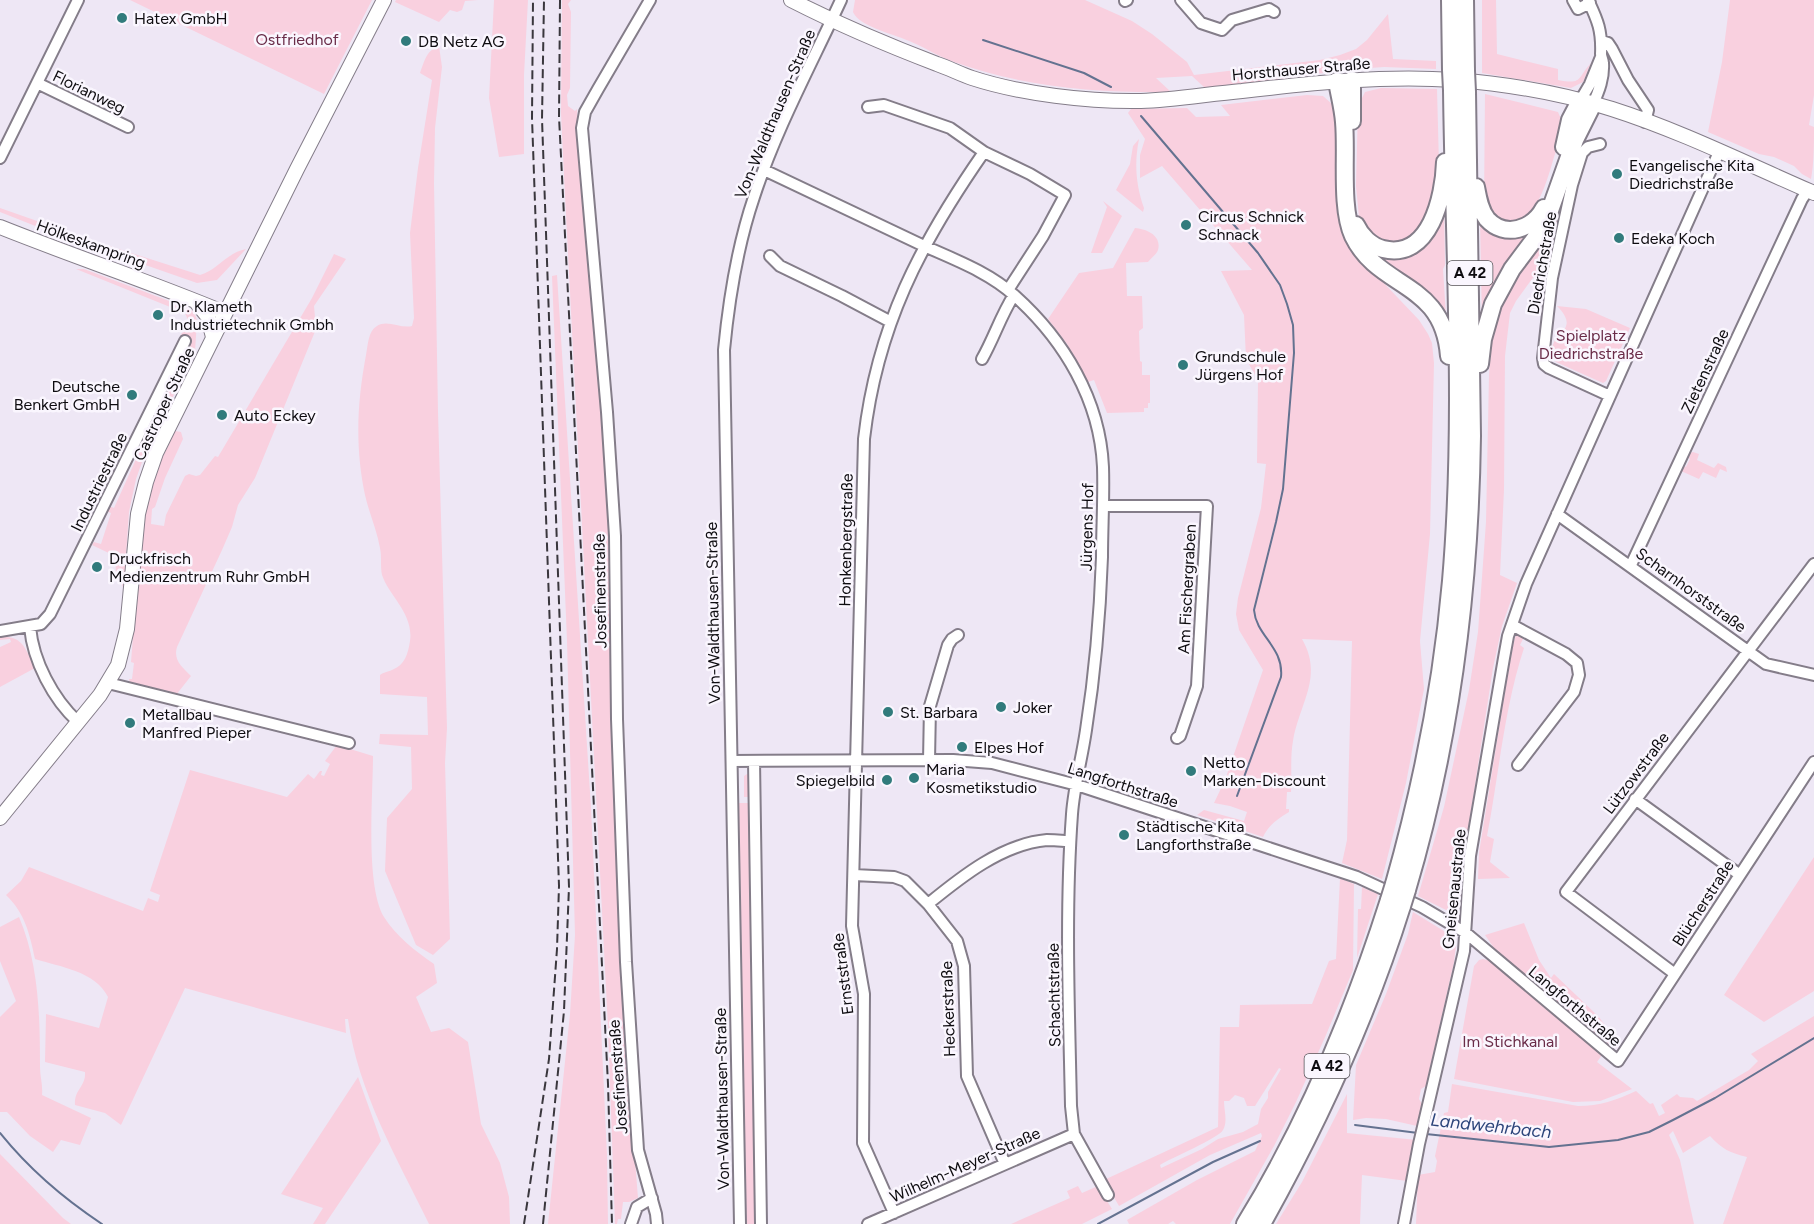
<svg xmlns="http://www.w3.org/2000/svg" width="1814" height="1224" viewBox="0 0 1814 1224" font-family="Figtree,sans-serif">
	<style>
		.green { fill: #f9d0df; fill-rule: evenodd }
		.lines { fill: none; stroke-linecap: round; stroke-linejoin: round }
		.stream { stroke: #647290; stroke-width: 2 }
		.minor-casing { stroke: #847d89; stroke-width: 14 }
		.major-casing { stroke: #847d89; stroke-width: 16 }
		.highway-casing { stroke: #847d89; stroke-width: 20 }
		.minor { stroke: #fff; stroke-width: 10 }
		.major { stroke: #fff; stroke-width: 14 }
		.highway { stroke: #fff; stroke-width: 16 }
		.rail { stroke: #3a373d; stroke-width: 2; stroke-dasharray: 9 4.5; stroke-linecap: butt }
		.highway-bridge-casing { stroke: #847d89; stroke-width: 20; stroke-linecap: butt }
		.highway-bridge { stroke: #fff; stroke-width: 16 }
		.poi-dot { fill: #317b7c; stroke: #faf6fe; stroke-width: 2 }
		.labels { text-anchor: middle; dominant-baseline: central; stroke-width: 5; stroke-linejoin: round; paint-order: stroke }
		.shield { fill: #faf6fe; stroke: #555257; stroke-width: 1.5 }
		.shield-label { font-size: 15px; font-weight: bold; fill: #0e0c10 }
		.poi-label { font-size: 16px; fill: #0e0c10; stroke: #faf6fe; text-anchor: start }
		.park-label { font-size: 16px; fill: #6a2c48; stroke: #faf6fe }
		.street-label { font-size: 16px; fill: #0e0c10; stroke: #faf6fe }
		.water-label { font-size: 18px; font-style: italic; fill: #2d457b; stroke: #faf6fe }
	</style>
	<rect width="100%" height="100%" fill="#eee7f5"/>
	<path class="green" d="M130,0h242l-48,94z
		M396,0h82l-13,1 -3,9 -5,2 -7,-2 -11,12 -44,-20z
		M494,0h34l-4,75v79l-25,3 -10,-59z
		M562,0h9l-3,4 3,8 -1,76 -3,7 1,11 7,5 2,-2 27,317 7,140 19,531 8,101 -9,4h-6l-2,17h-3l-1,5h-2l-7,-197 -43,-832 -4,-82z
		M855,0h230l47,21 20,13 35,28 7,13 126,-15 20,-5 16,-6 11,-9 21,-26 5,45 43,2v8l-52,-2 -42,3 -63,10 -74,8 -13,-12 -36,2 15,14c-73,1 -148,-5 -217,-30 -17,-6 -33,-17 -50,-23 -14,-6 -45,-13 -51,-27z
		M1482,0h14l1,54 61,15v11c25,5 19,-2 33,-17l-8,19 -12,6 -89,-15z
		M1730,0h84v95l-5,30 5,2c0,15 0,37 -3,52l-9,-5 -8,-8 -20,-9 -15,-3 -51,-22 14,-70z
		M439,46l3,21 -7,61 -1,55 4,229 9,316 -2,35 5,176 -17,16 -17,-10 -31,-74 2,-53 25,-29 -1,-42 -32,-3 1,-10 48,1 -1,-38 -47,-3v-19c4,-3 7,-3 12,-5 13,-5 16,-16 18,-29 4,-27 -21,-45 -28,-66 -2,-9 0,-18 -2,-27 -3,-18 -11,-35 -15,-53 -10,-48 -8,-92 1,-140 2,-10 2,-24 11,-29 10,-7 24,3 35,0l2,-8 -4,-85 8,-65 14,-88 -12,-7c5,-13 6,-22 19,-27z
		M1381,88l56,1 2,76 -4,29 -13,34 -20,15 -22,-2 -17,-14 -4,-10 -3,-31 2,-80 7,-14z
		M1485,94l73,18c1,3 5,9 5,13 0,9 -6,23 -9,32 -10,35 -27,94 -70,47z
		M1307,95l16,1 9,8 4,20 5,101 3,11 8,17 8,10 20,16 39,41 9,14 4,9 2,20 -4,171 -10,107 4,48 -18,94 -24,96 -40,-16 5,-23 5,-199 -50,-2c22,38 -3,65 -9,102 -3,16 -1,35 -2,51h-4l-1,17h3v3c-11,7 -20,12 -26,25l-66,-22 7,-5 40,11 3,-9 -17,-6 -16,-3 11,-23 38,-110 -24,-40 -3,-16 2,-16 23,-90 5,-44 -9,-1 1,-83 -12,-21 -2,-44 -23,-44 31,-1 -90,-104 -22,12v-23l5,-16 -17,-26 3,-4 56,-1 9,9 34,-1 -9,-11z
		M1139,139c-5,25 -3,46 5,69l-1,4 -27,-22 14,-26 3,-18z
		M1571,171l-18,79 -37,51 -6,12 -5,43 -1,134 -4,85 17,8 -15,43 -9,42 -27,175 -6,59 -4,7 -8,2 -30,-15 26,-89 25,-117 9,-58 8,-110 3,-147 3,-40 7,-24 11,-23 34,-49 10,-18z
		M1103,201l19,15 -20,37h-11l16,-46z
		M1444,205l1,60 -2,4 3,47 -4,1 -52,-45 -29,-34 34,15z
		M0,208l100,35 100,32c18,-5 26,-22 46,-26l-29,31 -20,3 -149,-52 -48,-19z
		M1480,220l54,6 -52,96z
		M1135,228c11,1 27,7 23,22 -2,5 -7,8 -10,12l-22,1 1,33h15l1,32 -4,3 1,30 2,1v13h8v28h-2v5h-4v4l-37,1 -13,-33 -6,2 -21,-38 -19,-25 31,-46 34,-5z
		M334,254l12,5 -32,47 2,23 -61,149 -17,27 -6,22 -10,23 -45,97c-4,13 5,20 14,29l-15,19 -46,-11 -1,-5h3l2,-16 -3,-1 11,-143 11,-42 22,-46 6,1 2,7 -18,39 -10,29 -3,2 -1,15 13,2 2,-11 19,-39 4,-2 7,2 4,-1 15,-19 3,1 94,-159z
		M76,269h8l104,39 6,4 3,8 -2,32 -49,99 -10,28 -7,33 -5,72 -2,3 1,-13 -7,-2 -1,-16 -23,-11 2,-3 7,2 10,-31 -5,-2 3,-5 5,2 32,-71 -2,-2 44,-95 -8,-3 8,-17 -3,-7z
		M557,275l34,533 16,348 1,68h-60l22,-210 5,-79 -8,-294 -15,-365z
		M1557,306l29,3 44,19 -24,53 -3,2 -47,-21c-17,-30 30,-27 1,-56z
		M1693,452l6,2 -2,6 17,8 4,-5 8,4 1,5 -7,-3 -4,9 -13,-6 -4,7 -18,-8 3,-5 2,1 4,-8 -2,-2 2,-4z
		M1517,633l8,2 -5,10 4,3c-20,61 -25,126 -37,188l7,3 -4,23 20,16 -32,1 1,-26 27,-168 8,-44z
		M0,637c23,-2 26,13 35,31l-35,19v-40l11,-5 -1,-3 -10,1z
		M337,745l36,11c0,38 -8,130 11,161 12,19 31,34 50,47l3,19 -21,14 15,35 18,-4 19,14 13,82 19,39 9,34 1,27h-81c-32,-66 -71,-132 -81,-205h-3l1,14 -161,-45 -64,137 -16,-12 -30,-8c-1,-16 11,-18 10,-33l-40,-10 1,-48 53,14 9,-31c-13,-26 -48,-30 -73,-38 -5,-24 -10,-46 -29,-64l15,-14 8,-14 114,44 5,-13 10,4 2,-7 -10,-4 40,-121 97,27 21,-23 6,5 6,-8h2l-1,4 3,1 6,-12 -5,-3z
		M747,774h3l8,450h-13l-9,-421h14l-1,-6h-5v-21z
		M1814,857v134l-50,31 -40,-27z
		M1340,878l14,6 -1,86 -27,65 -30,67 -22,44 -44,78h-54l-3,-3 -5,3h-39l-2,-4 70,-40 58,-29 7,-15 -1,-3 -51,22 -91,51 -15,-26 114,-53 2,-100h19l1,-22 72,-1 17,-43 7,-2zM1279,1068l2,1 -13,23v6l-7,11 -3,15 -15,8 -25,7 -16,10 -41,19 -1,-3c11,-7 59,-27 63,-35 5,-9 1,-19 1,-29h5l6,-6 9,3 3,8h8z
		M1362,887l16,7 -21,64 1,-49h3z
		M1413,912l39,24 4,9 -2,17 -28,124 -5,3 -2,10 3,5 -5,22 -31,-7 -20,-1 -13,2 3,-55 30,-71 22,-60z
		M19,917c20,47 21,100 21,150 0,10 3,18 2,28l49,23 -11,27 -19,-5 -8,12 -23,-16 -23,-24h-7v-95l16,-16 -16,-40v-34z
		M1524,923l15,37 12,18 3,-4 44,42 22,28 -3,4h-4l-119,-100 -9,-13z
		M1483,959l8,2 111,94 -5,7 35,27 -32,12 -27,1 -119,-23 20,-113 5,-6z
		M1814,1016v208h-91l24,-67c-17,-4 -25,-8 -37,-21l-27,17 -10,-22 -4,4 11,25 14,64h-278l2,-49 17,-3 2,-11 -2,-5 9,-43 4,-1 4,-28 126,22c22,0 38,-6 58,-15l14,13 3,-1 6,13 6,-3 -4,-8 16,-11 3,3 13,1 4,3 52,-31 9,-9 -7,-7z
		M358,1077l23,64 -56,83h-12l10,-16 -42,-14z
		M1347,1094v39l70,7 -10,41 -45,-6 -2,49h-84l26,-42z
		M0,1154l63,64 8,6h-71z
		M1078,1186l4,7 16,-7 14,23 -30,15h-71l59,-26 -3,-7z"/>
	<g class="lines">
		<path class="stream" d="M983,40l101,33 27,14
			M1141,116l117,137 22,32 7,19 6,21 1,28 -11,136 -7,33 -22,88c2,26 30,37 27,67l-44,119
			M1355,1125l63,8
			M0,1133c29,36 64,66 102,91
			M1426,1134l123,13 69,-7 31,-8 24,-12 42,-22 99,-60
			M1098,1224l115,-62 47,-21"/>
		<defs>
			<path id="minor" d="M650,0l-52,89 -13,23 -3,16 25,284 8,124 2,183 9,243 12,188 18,64 1,10
				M1181,0l20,23 21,7 10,-10 37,-11 5,3
				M1573,0l5,9 12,-6
				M1588,0c10,21 14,31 13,54 0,3 2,6 2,9 1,15 -4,28 -10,41
				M1125,1l2,-1
				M1602,41l6,2 4,6 16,31 20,30 -3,12
				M37,83l91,44
				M1580,101l10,-17 11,-27
				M868,107l16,-2 66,23 34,24c-64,92 -107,174 -120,287l-12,487 12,68 -1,149 31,70
				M1600,144l-12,3 -6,6 -10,32 -20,93 -9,80 1,6 5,4 61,28
				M984,152l46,22 35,21 -22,41 -35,54
				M0,158l78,-158
				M764,170c53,25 105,50 158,75 31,14 67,27 93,51 49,44 85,104 88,171 1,30 -1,60 -1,90 -2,58 -7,116 -16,173 -4,28 -12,56 -14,84 -7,97 -3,195 -1,292l3,28 34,61
				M770,256l10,10 62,30 49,26
				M982,359c12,-21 19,-44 32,-64
				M1103,506h104l-10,180 -17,50 -3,2
				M1557,514l209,150 48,11
				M1631,565l171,-366 6,-9
				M1512,625l54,29 11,9 2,12 -5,17 -56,73
				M30,627c3,34 23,72 48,95
				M0,631l41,-7 9,-10 135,-273
				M108,683l241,60
				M732,761l221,-1 39,3 85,22 280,92 65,30 44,26 152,128 196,-299
				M754,761l7,463
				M929,761l1,-55 18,-61 4,-6 6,-4
				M1635,799l105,76
				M854,875l40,2 11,4 23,23 29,37 7,25 3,110 38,88
				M928,904c33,-27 74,-60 119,-64 7,0 15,1 23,1
				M1675,974l-109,-82 248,-328
				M631,1224l6,-17 15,-9
				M740,1224l-16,-874c5,-52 13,-103 30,-153 22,-68 57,-132 87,-197
				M868,1224l206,-90
				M1404,1224l15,-80 45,-193 6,-95 34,-198 4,-22 18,-52 193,-432"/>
			<path id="major" d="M791,0c47,24 96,45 146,64 12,4 23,10 35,14 49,16 117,24 169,23 33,-1 67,-7 101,-10 70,-8 141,-16 213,-11 52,4 106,13 157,29 69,22 135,55 202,84
				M0,227c75,30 151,55 225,86
				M196,302l12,15 5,20
				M0,818l100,-123 18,-30 9,-36 11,-115 8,-32 10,-29 141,-284 87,-169"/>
			<path id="highway" d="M1450,0l1,70
				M1465,0l1,71
				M1352,80v41
				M1337,81c2,13 6,27 7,41 3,32 -4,85 9,114 26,54 90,44 96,120
				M1564,147l6,-27 10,-19
				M1476,187c2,11 4,23 11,32 18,20 46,10 57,-11
				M1356,225c5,11 15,21 27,24 47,12 61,-53 62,-87
				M1480,364l3,-25 10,-35 19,-35 24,-32 12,-21 27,-76 18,-36
				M1394,884c28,-99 48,-200 57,-303 14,-163 3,-328 1,-491
				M1407,890c44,-148 63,-300 65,-454l-5,-344
				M1245,1224c62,-101 108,-211 144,-324
				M1262,1224c57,-102 105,-206 140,-318"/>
		</defs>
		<use href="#minor" class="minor-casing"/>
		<use href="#major" class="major-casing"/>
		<use href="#highway" class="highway-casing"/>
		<use href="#minor" class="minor"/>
		<use href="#major" class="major"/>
		<use href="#highway" class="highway"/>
		<path class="rail" d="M560,0l-1,117 49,967 4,140
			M524,1224l25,-165 8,-110 2,-63 -27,-768 1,-118
			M543,1224l21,-213 5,-124 -27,-768 2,-119"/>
		<defs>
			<path id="highway-bridge" d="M1451,70l1,20
				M1466,71l1,21
				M1389,900l5,-16
				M1402,906l5,-16"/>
		</defs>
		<use href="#highway-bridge" class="highway-bridge-casing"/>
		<use href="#highway-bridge" class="highway-bridge"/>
	</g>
	<g class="poi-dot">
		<circle cx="122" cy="18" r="6"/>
		<circle cx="406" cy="41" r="6"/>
		<circle cx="1617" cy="174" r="6"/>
		<circle cx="1186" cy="225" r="6"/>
		<circle cx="1619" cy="238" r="6"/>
		<circle cx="158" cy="315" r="6"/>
		<circle cx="1183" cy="365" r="6"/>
		<circle cx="132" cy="395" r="6"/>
		<circle cx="222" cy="415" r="6"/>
		<circle cx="97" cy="567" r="6"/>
		<circle cx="1001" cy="707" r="6"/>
		<circle cx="888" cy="712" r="6"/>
		<circle cx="130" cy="723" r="6"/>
		<circle cx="962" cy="747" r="6"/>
		<circle cx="1191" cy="771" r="6"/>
		<circle cx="914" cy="778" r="6"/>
		<circle cx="887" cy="780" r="6"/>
		<circle cx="1124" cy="835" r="6"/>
	</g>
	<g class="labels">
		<g class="shield">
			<rect x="1447.5" y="261" width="45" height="24" rx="4.5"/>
			<rect x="1304.5" y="1054" width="45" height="24" rx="4.5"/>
		</g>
		<g class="shield-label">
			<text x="1470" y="273">A 42</text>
			<text x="1327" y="1066">A 42</text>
		</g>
		<g class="poi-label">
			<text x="134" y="18">Hatex GmbH</text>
			<text x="418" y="41">DB Netz AG</text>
			<text x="1629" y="165">Evangelische Kita<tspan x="1629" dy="18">Diedrichstraße</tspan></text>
			<text x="1198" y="216">Circus Schnick<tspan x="1198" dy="18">Schnack</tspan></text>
			<text x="1631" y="238">Edeka Koch</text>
			<text x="170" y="306">Dr. Klameth<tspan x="170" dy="18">Industrietechnik Gmbh</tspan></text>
			<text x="1195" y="356">Grundschule<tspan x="1195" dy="18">Jürgens Hof</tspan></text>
			<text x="120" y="386" text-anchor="end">Deutsche<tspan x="120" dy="18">Benkert GmbH</tspan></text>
			<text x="234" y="415">Auto Eckey</text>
			<text x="109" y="558">Druckfrisch<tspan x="109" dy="18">Medienzentrum Ruhr GmbH</tspan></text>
			<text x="1013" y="707">Joker</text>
			<text x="900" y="712">St. Barbara</text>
			<text x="142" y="714">Metallbau<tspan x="142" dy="18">Manfred Pieper</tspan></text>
			<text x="974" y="747">Elpes Hof</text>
			<text x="1203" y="762">Netto<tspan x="1203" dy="18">Marken-Discount</tspan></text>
			<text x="926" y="769">Maria<tspan x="926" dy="18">Kosmetikstudio</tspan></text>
			<text x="875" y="780" text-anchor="end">Spiegelbild</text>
			<text x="1136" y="826">Städtische Kita<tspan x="1136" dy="18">Langforthstraße</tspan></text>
		</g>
		<g class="park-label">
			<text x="297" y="39">Ostfriedhof</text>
			<text x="1591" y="335">Spielplatz<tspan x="1591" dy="18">Diedrichstraße</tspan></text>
			<text x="1510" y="1041">Im Stichkanal</text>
		</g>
		<g class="street-label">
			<text transform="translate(1301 69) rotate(-5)">Horsthauser Straße</text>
			<text transform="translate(89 92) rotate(26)">Florianweg</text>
			<text transform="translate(775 114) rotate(-67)">Von-Waldthausen-Straße</text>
			<text transform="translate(91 244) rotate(20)">Hölkeskampring</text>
			<text transform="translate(1542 263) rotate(-80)">Diedrichstraße</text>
			<text transform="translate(1705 371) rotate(-65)">Zietenstraße</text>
			<text transform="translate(164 404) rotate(-65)">Castroper Straße</text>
			<text transform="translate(99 482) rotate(-64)">Industriestraße</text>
			<text transform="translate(1087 527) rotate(-89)">Jürgens Hof</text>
			<text transform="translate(846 540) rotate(-89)">Honkenbergstraße</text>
			<text transform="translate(1187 589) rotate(-87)">Am Fischergraben</text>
			<text transform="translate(1691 590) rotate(36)">Scharnhorststraße</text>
			<text transform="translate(600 591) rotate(-91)">Josefinenstraße</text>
			<text transform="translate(713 613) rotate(-91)">Von-Waldthausen-Straße</text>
			<text transform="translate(1636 773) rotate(-53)">Lützowstraße</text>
			<text transform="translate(1123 785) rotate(18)">Langforthstraße</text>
			<text transform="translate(1454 889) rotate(-84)">Gneisenaustraße</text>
			<text transform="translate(1703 903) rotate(-57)">Blücherstraße</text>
			<text transform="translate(843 974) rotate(-97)">Ernststraße</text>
			<text transform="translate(1054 995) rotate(-91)">Schachtstraße</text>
			<text transform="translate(1575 1006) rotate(40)">Langforthstraße</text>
			<text transform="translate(948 1009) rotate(-92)">Heckerstraße</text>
			<text transform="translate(618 1077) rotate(-94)">Josefinenstraße</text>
			<text transform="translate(722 1099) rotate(-91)">Von-Waldthausen-Straße</text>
			<text transform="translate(965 1165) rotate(-24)">Wilhelm-Meyer-Straße</text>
		</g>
		<g class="water-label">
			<text transform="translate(1491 1126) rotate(6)">Landwehrbach</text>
		</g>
	</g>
</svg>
